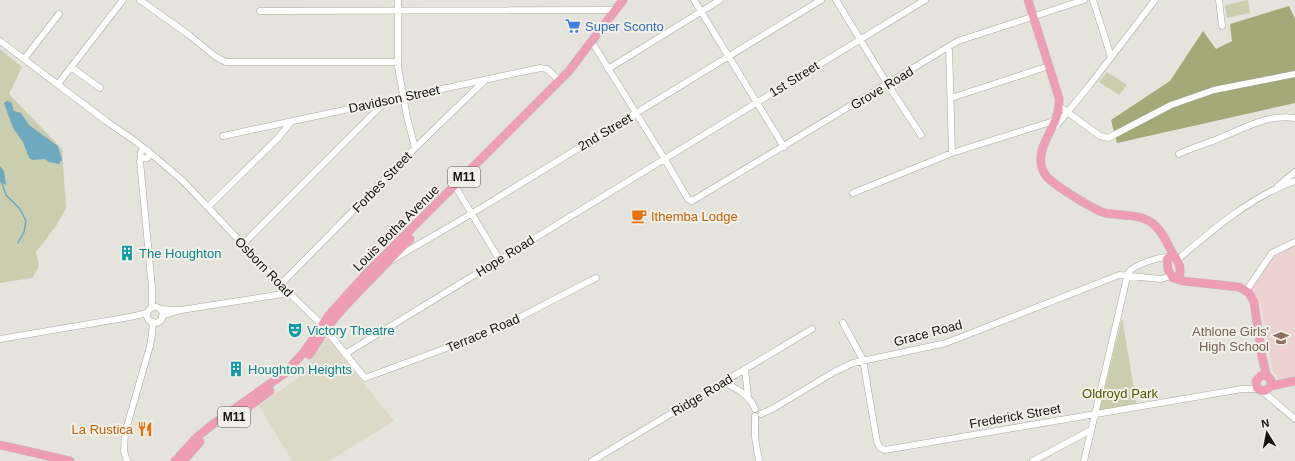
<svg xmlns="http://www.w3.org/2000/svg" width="1295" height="461" viewBox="0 0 1295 461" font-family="Arial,sans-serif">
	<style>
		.built { fill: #dcd9c9 }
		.education { fill: #edd2d2 }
		.green { fill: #caceaf }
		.forest { fill: #a3a977 }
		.water { fill: #6fa9c0 }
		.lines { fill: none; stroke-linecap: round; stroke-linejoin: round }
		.stream { stroke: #6fa9c0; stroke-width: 1.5 }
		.minor-casing { stroke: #a9a8a0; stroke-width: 7 }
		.major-casing { stroke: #c2c1c1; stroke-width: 9 }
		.minor { stroke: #fff; stroke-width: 6 }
		.major { stroke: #ee9db4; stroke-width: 8 }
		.labels { text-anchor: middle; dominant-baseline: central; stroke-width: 4; stroke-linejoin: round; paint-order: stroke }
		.shield { fill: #f2f1e9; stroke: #565551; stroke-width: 1 }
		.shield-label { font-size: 12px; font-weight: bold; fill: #131210 }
		.shop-label { font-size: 13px; fill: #366cbe; stroke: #f2f1e9; text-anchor: start }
		.street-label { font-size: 13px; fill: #131210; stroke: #f2f1e9 }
		.food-label { font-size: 13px; fill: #c56008; stroke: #f2f1e9; text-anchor: start }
		.culture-label { font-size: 13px; fill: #0d838f; stroke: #f2f1e9; text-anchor: start }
		.education-label { font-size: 13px; fill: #785e54; stroke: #f2f1e9; text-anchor: end }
		.park-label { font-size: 13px; fill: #525800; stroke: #f2f1e9 }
	</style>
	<rect width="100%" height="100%" fill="#e5e4dc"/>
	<path class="built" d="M327,338l67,83 -65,40h-37l-33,-55 39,-28z"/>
	<path class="education" d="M1295,244v138l-11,2 -11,-12 -12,-67 -9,-17 21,-33z"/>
	<path class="green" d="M1248,0l2,13 -23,5 -2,-13z
		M0,49l22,18 -13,27 53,55 4,59 -10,18 -20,26 3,14 -7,12 -32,5z
		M1107,72l20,13 -8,10 -20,-13z
		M1122,318l15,89 -38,5z"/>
	<path class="forest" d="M1289,6l6,13v84l-178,40 -6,-23 59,-39 33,-50 13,18 16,-8 -2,-17z"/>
	<path class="water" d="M7,101l4,1 3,9 7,2 8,12 29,21 4,14 -3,4 -10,-2 -4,-3 -12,1 -4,-2 -6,-16 -10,-14 -8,-22 -1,-3z
		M0,166l4,5 2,14 -6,-3z"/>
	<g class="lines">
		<path class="stream" d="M2,183l4,12 14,14 6,12 -2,11 -6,11"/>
		<defs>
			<path id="minor" d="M140,0l49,35 27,22 10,5h172
				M398,0v67l9,50 8,31
				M694,0l90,147
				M836,0l52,85 33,50
				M1093,0l18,57
				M1219,0l3,26
				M260,11l356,-1
				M0,41l106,80 29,20 10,8
				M595,47l69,111 24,41 4,2 266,-160 126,-41
				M949,47l3,106
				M24,59l35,-45
				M71,67l29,21
				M608,69l112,-69
				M58,84l65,-84
				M951,98l98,-32
				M1059,106l41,30 8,2 63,-33 43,-15 81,-16
				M1056,126l33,-40 66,-86
				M223,136l317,-68 7,1 13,12
				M140.5 154a4.5 4.5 0 1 1 9 0a4.5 4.5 0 1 1-9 0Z
				M149,152l34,29 106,112 33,32 43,53 130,-48 83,-43 18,-9
				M1179,154c14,-7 28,-10 41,-16 25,-10 47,-24 75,-20
				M141,156l-1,5 12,127v20
				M1278,186l17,-14
				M458,191l41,68
				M853,193l99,-40 105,-33
				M208,207l70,-69 13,-16
				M243,244l142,-142
				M392,260l79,-46 350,-214
				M1177,260c34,-29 76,-65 118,-79
				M281,284l134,-136 70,-68
				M1246,291l26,-38 23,-11
				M147 315a8 8 0 1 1 16 0a8 8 0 1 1-16 0Z
				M160,309l19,1
				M162,316l19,-6 108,-17
				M843,323l20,37 14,82 3,6 5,2 357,-61h17
				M0,339l130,-22 17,-4
				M345,354l580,-354
				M745,370l3,26
				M724,382c13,7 26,13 31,27
				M1262,391l33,28
				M761,414l13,-6 60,-36 19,-9 93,-20 173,-68 42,4 10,-3
				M755,416v21l4,24
				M127,461l-3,-10 1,-18 25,-87 2,-12 1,-12
				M592,461l220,-132
				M1033,461l58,-31
				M1084,461l44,-188c5,-8 31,-16 40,-16"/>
			<path id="major" d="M1028,0l31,98c2,28 -21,42 -18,66 1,5 3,10 7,14 8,8 46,32 57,35 15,3 34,0 47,10 10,7 16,22 22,33
				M1171,256h4l5,11v7l-3,3 -4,1 -5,-8 -1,-11z
				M1173,278l10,3 56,6 10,6 5,9 8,55 5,19
				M309,355l17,-26 18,-22 66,-68
				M1271,386v-6l-4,-4 -5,-1 -6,6 1,7 3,2 5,1 6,-5 24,-5
				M229,421l41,-30
				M0,445l70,16
				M175,461l22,-24 15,-12 73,-52 19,-21 25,-37 37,-41 203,-203 54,-71
				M183,461l17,-19"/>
		</defs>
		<use href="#minor" class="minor-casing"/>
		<use href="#major" class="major-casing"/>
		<use href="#minor" class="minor"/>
		<use href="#major" class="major"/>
	</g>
	<defs>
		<symbol id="supermarket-bare" viewBox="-9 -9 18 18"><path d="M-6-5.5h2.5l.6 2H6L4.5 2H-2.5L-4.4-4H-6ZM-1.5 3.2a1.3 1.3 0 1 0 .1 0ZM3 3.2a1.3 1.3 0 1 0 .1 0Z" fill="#3f7fe0" stroke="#f2f1e9" stroke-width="2.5" paint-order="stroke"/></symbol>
		<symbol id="cafe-bare" viewBox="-9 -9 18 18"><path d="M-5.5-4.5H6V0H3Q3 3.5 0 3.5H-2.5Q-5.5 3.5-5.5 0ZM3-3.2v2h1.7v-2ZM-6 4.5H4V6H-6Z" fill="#e8710a" stroke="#f2f1e9" stroke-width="2.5" paint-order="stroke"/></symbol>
		<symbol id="building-bare" viewBox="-9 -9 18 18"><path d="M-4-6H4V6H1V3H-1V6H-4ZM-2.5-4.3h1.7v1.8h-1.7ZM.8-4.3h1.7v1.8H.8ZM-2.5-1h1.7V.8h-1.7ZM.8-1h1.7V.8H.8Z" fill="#0f9aa8" stroke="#f2f1e9" stroke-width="2.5" paint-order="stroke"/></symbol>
		<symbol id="theatre-bare" viewBox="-9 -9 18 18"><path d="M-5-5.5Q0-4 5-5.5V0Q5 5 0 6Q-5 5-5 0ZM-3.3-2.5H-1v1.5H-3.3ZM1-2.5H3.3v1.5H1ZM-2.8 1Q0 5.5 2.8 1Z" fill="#0f9aa8" stroke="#f2f1e9" stroke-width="2.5" paint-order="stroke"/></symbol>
		<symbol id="school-bare" viewBox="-9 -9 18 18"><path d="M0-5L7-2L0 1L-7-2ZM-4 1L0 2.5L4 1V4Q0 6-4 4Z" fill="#8d6e63" stroke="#f2f1e9" stroke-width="2.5" paint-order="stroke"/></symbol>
		<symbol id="restaurant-bare" viewBox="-9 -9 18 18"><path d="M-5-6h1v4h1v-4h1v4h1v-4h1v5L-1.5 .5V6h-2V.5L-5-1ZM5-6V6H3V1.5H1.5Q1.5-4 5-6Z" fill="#e8710a" stroke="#f2f1e9" stroke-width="2.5" paint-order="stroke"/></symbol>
	</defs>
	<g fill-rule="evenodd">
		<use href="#supermarket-bare" x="562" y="15" width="22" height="22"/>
		<use href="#cafe-bare" x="628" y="205" width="22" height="22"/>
		<use href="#building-bare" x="116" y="242" width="22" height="22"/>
		<use href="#theatre-bare" x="284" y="319" width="22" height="22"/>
		<use href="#school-bare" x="1270" y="327" width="22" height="22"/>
		<use href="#building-bare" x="225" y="358" width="22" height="22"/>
		<use href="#restaurant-bare" x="134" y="418" width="22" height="22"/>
	</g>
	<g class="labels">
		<g class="shield">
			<rect x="448" y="167" width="32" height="20" rx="3"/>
			<rect x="218" y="407" width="32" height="20" rx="3"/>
		</g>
		<g class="shield-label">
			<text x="464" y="177">M11</text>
			<text x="234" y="417">M11</text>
		</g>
		<g class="shop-label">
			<text x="585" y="26">Super Sconto</text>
		</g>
		<g class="street-label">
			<text transform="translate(794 79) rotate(-32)">1st Street</text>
			<text transform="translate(882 88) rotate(-31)">Grove Road</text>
			<text transform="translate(394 99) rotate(-12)">Davidson Street</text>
			<text transform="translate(605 132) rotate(-31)">2nd Street</text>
			<text transform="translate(382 182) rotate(-46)">Forbes Street</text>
			<text transform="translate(396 228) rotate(-45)">Louis Botha Avenue</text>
			<text transform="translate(505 256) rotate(-32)">Hope Road</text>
			<text transform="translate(264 267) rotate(46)">Osborn Road</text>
			<text transform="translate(483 333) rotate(-23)">Terrace Road</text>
			<text transform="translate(928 333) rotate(-15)">Grace Road</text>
			<text transform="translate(702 395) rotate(-31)">Ridge Road</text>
			<text transform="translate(1015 416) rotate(-10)">Frederick Street</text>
		</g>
		<g class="food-label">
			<text x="651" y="216">Ithemba Lodge</text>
			<text x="133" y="429" text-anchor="end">La Rustica</text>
		</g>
		<g class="culture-label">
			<text x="139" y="253">The Houghton</text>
			<text x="307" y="330">Victory Theatre</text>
			<text x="248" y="369">Houghton Heights</text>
		</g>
		<g class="education-label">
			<text x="1269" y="331">Athlone Girls'<tspan x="1269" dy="15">High School</tspan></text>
		</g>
		<g class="park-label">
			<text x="1120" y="393">Oldroyd Park</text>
		</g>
	</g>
	<g transform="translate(1267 433) rotate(350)" stroke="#f2f1e9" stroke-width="3" paint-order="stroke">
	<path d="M0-3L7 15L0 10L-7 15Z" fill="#131210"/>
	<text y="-6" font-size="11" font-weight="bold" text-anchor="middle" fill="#131210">N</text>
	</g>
</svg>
